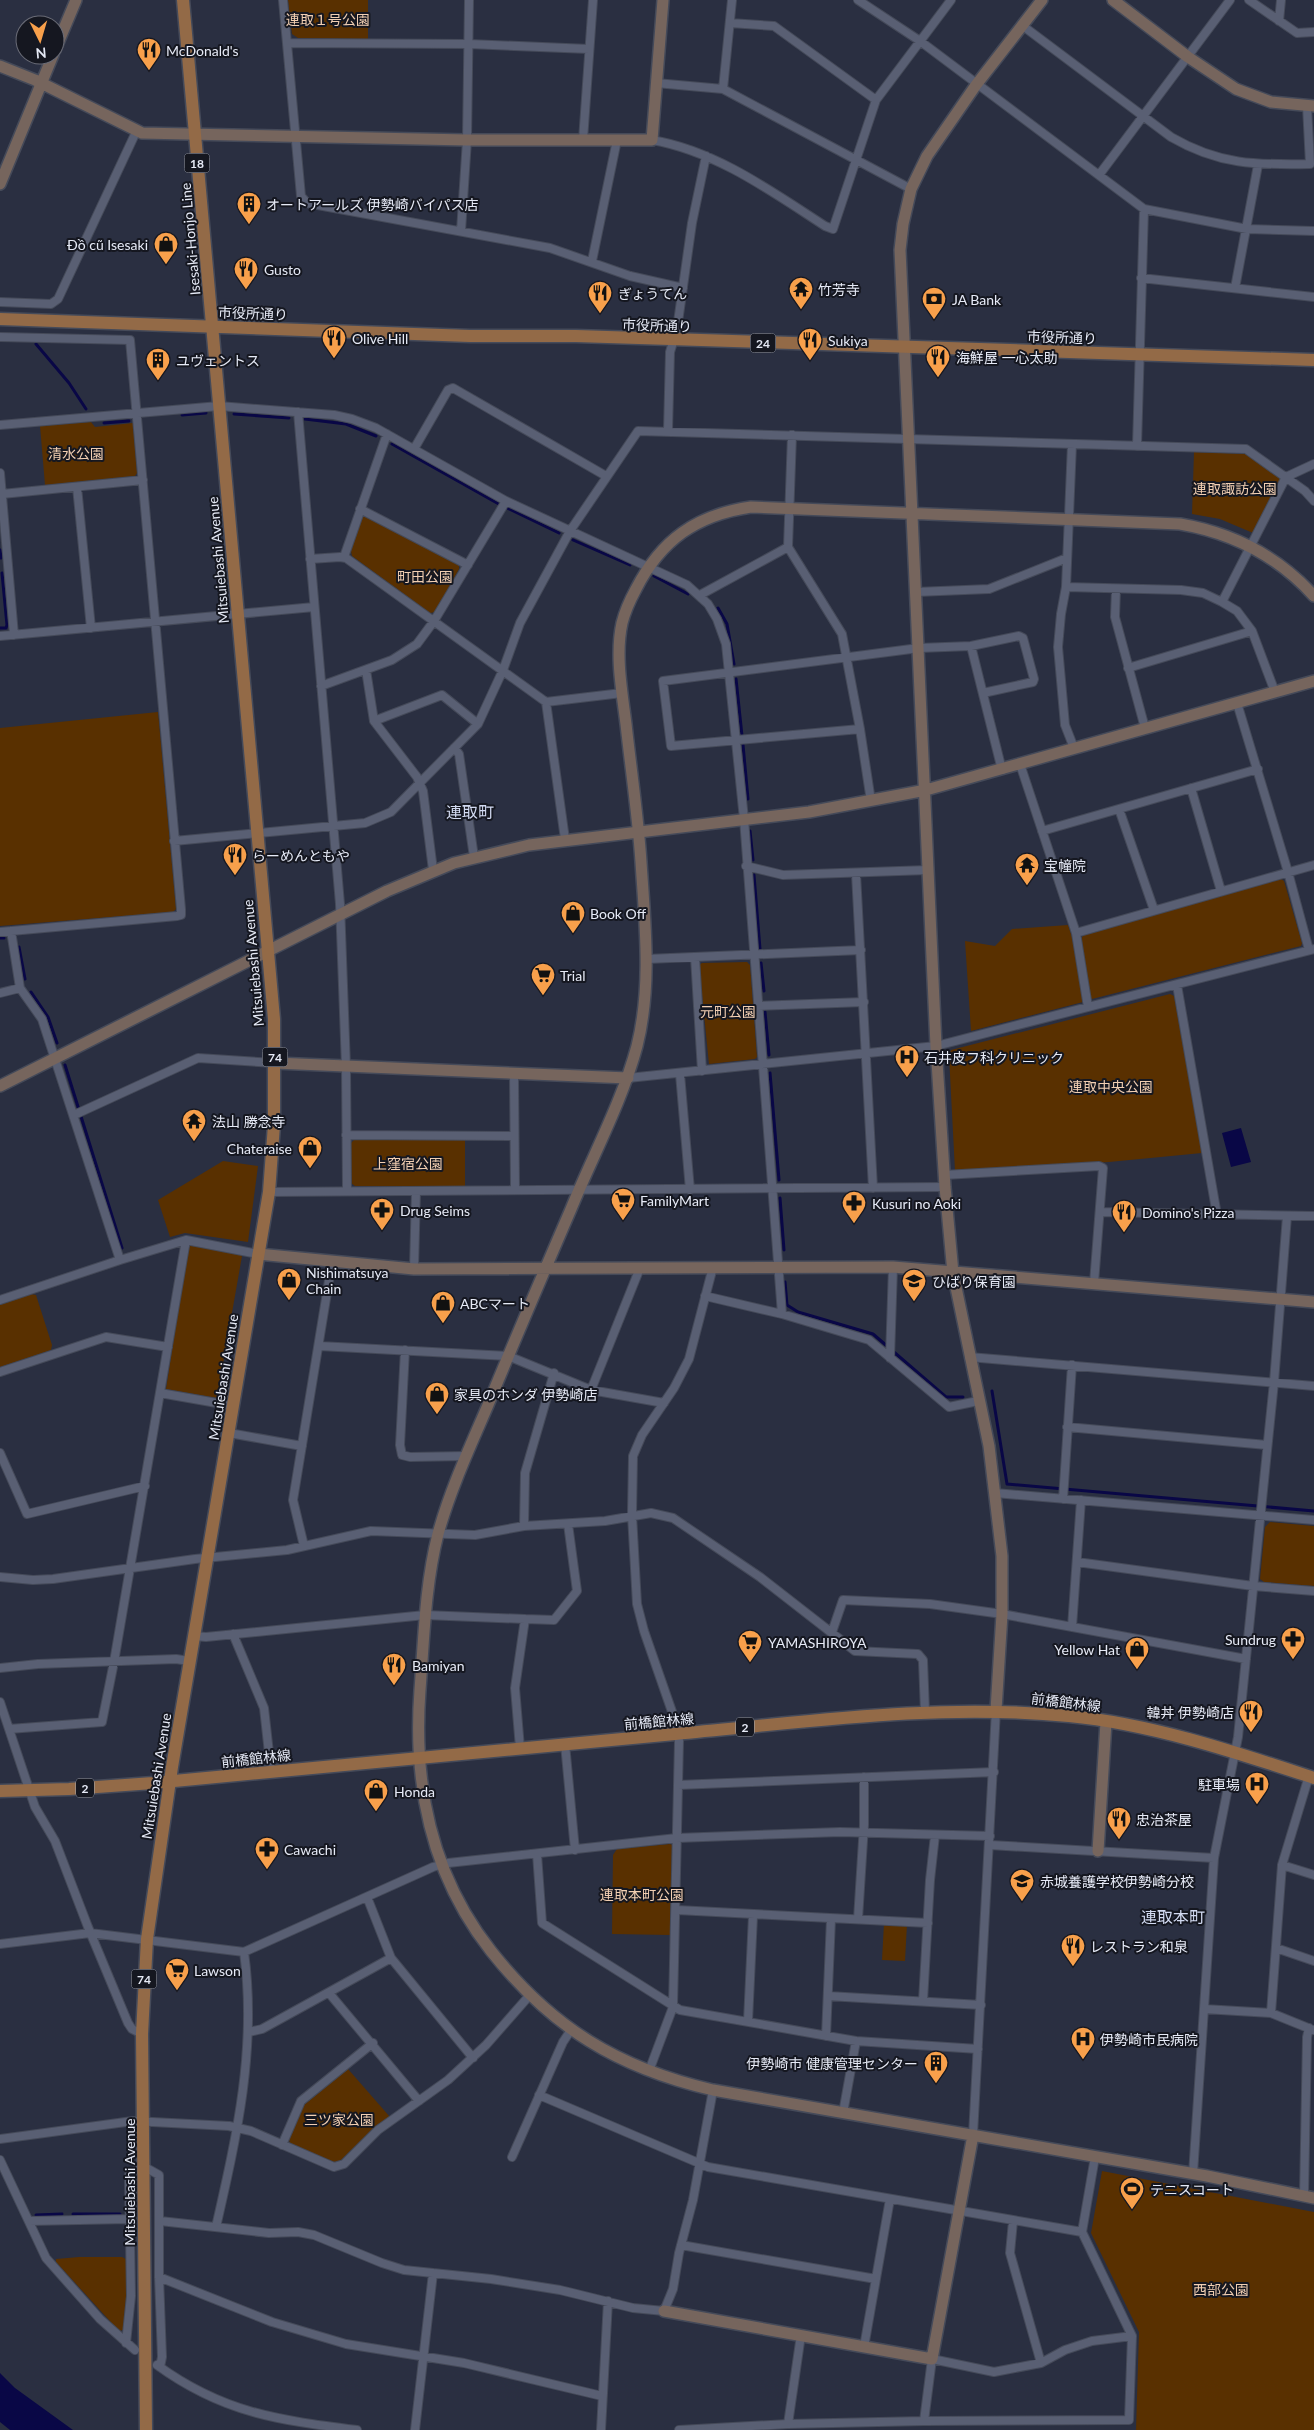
<svg xmlns="http://www.w3.org/2000/svg" width="1314" height="2430" viewBox="0 0 1314 2430" font-family="Lato,'Noto Sans JP',sans-serif">
	<style>
		.green { fill: #593000 }
		.water { fill: #090746 }
		.lines { fill: none; stroke-linecap: round; stroke-linejoin: round }
		.stream { stroke: #090746; stroke-width: 3 }
		.street-casing { stroke: #454a59; stroke-width: 10 }
		.secondary-casing { stroke: #454a59; stroke-width: 14 }
		.primary-casing { stroke: #454a59; stroke-width: 15 }
		.street { stroke: #595f73; stroke-width: 8 }
		.secondary { stroke: #76655d; stroke-width: 11 }
		.primary { stroke: #936a47; stroke-width: 12 }
		.labels { text-anchor: middle; dominant-baseline: central; stroke-width: 4; stroke-linejoin: round; paint-order: stroke }
		.shield { fill: #151720; stroke: #a7abb6; stroke-width: 1 }
		.shield-label { font-size: 12px; font-weight: bold; fill: #e6eaf6 }
		.park-label { font-size: 14px; fill: #f2cfb2; stroke: #151720 }
		.poi-label { font-size: 14px; fill: #e6eaf6; stroke: #151720; text-anchor: start }
		.street-label { font-size: 14px; fill: #e6eaf6; stroke: #151720 }
		.quarter-label { font-size: 16px; fill: #d1d9f0; stroke: #151720 }
	</style>
	<rect width="100%" height="100%" fill="#2a2f41"/>
	<path class="green" d="M288,0h80v39l-70,-1 -6,-4z
		M91,422l4,5 38,-4 4,50 -2,3 -90,9 -5,-59z
		M1194,452l52,2 35,25 -28,54 -33,-14 -28,-5z
		M362,517h4l93,47v5l-24,43 -5,1 -78,-57 -1,-5z
		M158,712l18,197 -3,3 -173,14v-198z
		M1281,879l3,2 18,62 -1,3 -209,53 -2,-2 -9,-57 2,-5z
		M1068,925l4,12 11,65 -112,29 -6,-90 30,5 17,-17z
		M747,962l3,3 7,92 -2,2 -46,5 -10,-99 3,-2z
		M1170,994l4,2 28,157 -93,9 -154,9 -6,-116 2,-5z
		M354,1140h111v47l-110,-1 -4,-3 -1,-39z
		M223,1161l35,5 -10,76 -63,-9 -15,4 -12,-37z
		M191,1245l49,9 2,2 -25,142 -51,-9 22,-142z
		M31,1294l5,1 16,50 -1,5 -51,17v-62z
		M1270,1522l44,4v60l-50,-4 -4,-3 5,-52z
		M670,1844l2,1 -2,90 -58,-1 1,-79 4,-6z
		M884,1923l23,1 -2,37 -23,-1z
		M348,2069l42,48 -14,9 -36,35 -6,1 -44,-18 -1,-5 15,-34z
		M1102,2171l212,41v218h-178l3,-98 -48,-99z
		M79,2257h43l4,2v40l-3,31 -4,1 -63,-69v-3z"/>
	<path class="water" d="M1241,1128l10,34 -20,5 -9,-34z
		M0,2373l15,15 58,42h-63l-10,-8z"/>
	<g class="lines">
		<path class="stream" d="M36,344l33,39 17,26
			M234,414l55,4
			M182,415l24,-2
			M305,419l41,5 30,12
			M104,423l25,-2
			M392,444l105,59 62,30
			M573,540l57,25
			M0,550l1,8
			M654,576l34,18
			M718,608l9,16 7,40
			M0,628h6l1,-3 -5,-52
			M736,679l6,57
			M743,745l5,54
			M750,831l3,29
			M754,875l6,74
			M0,938h4
			M19,947l6,32
			M761,963l3,28
			M31,992l17,25 9,26
			M765,1012l4,43
			M65,1065l57,183
			M770,1073l9,107
			M780,1198l4,52
			M785,1282l2,23 11,7 75,22 73,63h17
			M992,1391l15,93 307,27
			M73,2214h47
			M36,2215l26,-1"/>
		<defs>
			<path id="street" d="M283,0l18,196 6,7 243,45 80,28 53,12
				M858,0l62,41 224,168 103,20 67,2
				M1249,0l48,33 17,-1
				M1279,21l2,-21
				M730,23l44,3 102,74
				M1023,26l148,111c48,28 85,28 139,27l-3,-58
				M287,43l182,1 120,5
				M656,83l67,6 188,100
				M723,89l9,-89
				M583,140l10,-140
				M652,140c64,11 119,51 173,86l8,3 43,-129 75,-100
				M1099,175l131,-175
				M461,231l6,-91 2,-140
				M592,261l25,-121
				M1141,278l173,19
				M1235,288l23,-123
				M0,302l51,2 7,-5 78,-167
				M0,337l130,3 51,569v6l-4,1 -177,16
				M298,412l42,492 6,163 1,124
				M0,425l219,-19 115,9 18,4 24,9 130,73 181,84 21,19 9,15 9,25 18,175 38,495
				M668,431l2,-79 7,-23 15,-106 14,-67
				M792,435l-4,112 54,87 18,95 11,72
				M1072,444l-6,143 -5,27 -3,33 7,78 9,23
				M1137,446l7,-237
				M414,449l34,-59 5,-2 153,88
				M0,473l14,162
				M77,487l14,141
				M2,494l141,-14
				M360,509l108,56
				M344,557l43,-123
				M310,559l30,-2 6,1 200,144 76,-9
				M1066,587l115,3 22,3 19,9 15,9 15,20 23,61
				M1116,589l-1,28 30,111
				M916,592l73,-3 78,-31
				M700,595l88,-48
				M1222,602l64,-125 28,-13
				M0,636l314,-29
				M971,646l31,124
				M1128,668l124,-37
				M366,670l8,51 43,56 6,14 10,79
				M321,686l71,-26 25,-16 17,-23 72,-120
				M546,702l19,137
				M1237,703l51,169 21,78
				M374,721l68,-26 36,29
				M860,729l-189,17 -8,-65 256,-33 52,-2 48,-10 4,2 11,41 -1,3 -50,11
				M454,748l5,6 15,103
				M1020,764l56,169 12,74
				M1191,788l30,103
				M1119,809l35,101
				M1042,831l216,-62
				M174,841l191,-18 26,-11 87,-88 25,-54 17,-47 50,-92 68,-100 608,18 59,42 9,10
				M746,866l37,9 145,-5
				M856,874l17,314
				M11,931l9,57 22,31 78,241
				M1076,933l238,-68
				M695,957l7,114
				M647,959l214,-9
				M1177,985l40,230
				M0,993l20,-5
				M758,1006l106,-4
				M514,1074l1,116
				M680,1074l10,116
				M628,1078l308,-32 378,-97
				M74,1115l124,-57 77,5
				M346,1135l168,1
				M944,1175l155,-9 4,2 -9,115
				M269,1192l676,-5
				M1100,1212l214,4
				M414,1269l2,-78
				M705,1296l77,18 87,26 80,67 29,-6
				M0,1300l120,-40 66,-20 72,14
				M319,1346l189,10 83,34 73,13
				M405,1350l-5,95 2,10 8,2 56,-1
				M969,1357l345,29
				M890,1358l3,-91
				M0,1372l106,-35 62,10
				M591,1390l49,-122
				M160,1393l74,13
				M1067,1427l200,18
				M229,1433l73,13
				M0,1453l27,61 118,-28
				M995,1493l319,27
				M1063,1499l9,-134
				M524,1526l1,-53 29,-100
				M304,1546l-11,-46 39,-238
				M1077,1562l176,24 61,5
				M0,1577l33,3 20,-1 142,-20 92,-9 84,-19 104,4 49,-9 81,-5 46,-8 22,5 87,59 95,74 63,3 5,6 2,52
				M525,1619l29,1 23,-29 -9,-67
				M1072,1627l9,-127
				M832,1632l11,-32 87,4 72,10 244,45
				M233,1634l31,74 7,63
				M194,1636l12,1 219,-22 100,4 -10,69 5,60
				M0,1668l38,-4 138,-5 13,2
				M0,1702l35,105 20,34 33,86 40,96 4,6 10,5
				M9,1729l93,-7 12,-60 72,-422
				M565,1744l10,106
				M678,1785l316,-13
				M990,1845l224,13
				M537,1854l5,69 138,87 176,31 122,8
				M1282,1865l32,10
				M367,1897l24,61 82,100
				M677,1910l251,13
				M858,1919l6,-94v-48
				M0,1944l90,-11 154,19 189,-85 15,-4 229,-25 163,-6 150,4
				M1276,1948l38,13
				M329,1993l90,108
				M828,1996l153,9
				M923,2001l7,-121 5,-45
				M1204,2009l67,4 42,17
				M1271,2013l11,-148 27,-89
				M748,2021l5,-105
				M249,2032l13,-3 129,-71
				M826,2036l5,-117
				M649,2071l24,-64 6,-266 -2,-15 -33,-95 -7,-27 -5,-89 1,-59 9,-21 32,-47 15,-29 24,-92
				M539,2095l169,72 374,65
				M843,2113l13,-72
				M973,2135l23,-425
				M0,2139l133,-18 96,5 22,5 83,36 10,-3 34,-34 70,-50 38,-35 43,-49
				M282,2145l19,-44 72,-58
				M512,2157l51,-115 8,-12
				M0,2160l46,98 54,61 35,31
				M1193,2174l21,-316 24,-121 36,-355 13,-166
				M1304,2196l3,-159 2,-9
				M29,2221l100,-2
				M160,2221l109,12 29,-1 16,3 68,28 22,7 87,9 69,11 73,18 31,3 9,-22 6,-36 14,-53 20,-110
				M1013,2221l-3,32 31,110
				M216,2227c21,-92 41,-180 28,-275
				M681,2245l195,34
				M159,2277l113,45 74,22 118,19 138,33
				M126,2343l5,-47 -2,-121 14,-9 16,9v102l3,80 -2,10
				M864,2347l26,-148
				M157,2365c66,48 121,55 200,65
				M924,2421l8,-62 62,13 47,-9 24,-13 27,-9 40,-5
				M788,2424l13,-89
				M415,2430l18,-157
				M601,2430l7,-129
				M679,2430l109,-6 136,-3 205,-1 3,-84 -50,-104 13,-75"/>
			<path id="secondary" d="M1113,0l75,57 48,32 35,13 43,4
				M55,50l21,-50
				M0,66l35,14 107,53 325,7h185l11,-140
				M0,184l53,-129
				M1314,596c-37,-41 -81,-63 -134,-72l-429,-17c-55,8 -90,33 -115,82 -6,11 -11,22 -14,34 -7,32 0,69 4,101 5,46 12,92 15,138 4,62 11,124 -4,184 -15,56 -44,109 -66,163 -28,65 -56,130 -83,196 -18,42 -38,85 -50,129 -13,51 -14,104 -18,156 -7,94 11,185 71,261 61,77 127,117 222,139l494,86 107,22
				M275,1063l353,15
				M0,1086l387,-195 67,-28 75,-18 280,-33 117,-22 388,-109
				M258,1254l156,15 479,-2 421,35
				M996,1710l6,-96v-58l-13,-110 -36,-173 -8,-86 -9,-141 -36,-796 3,-26 8,-35 16,-33 49,-71 66,-85
				M1098,1851l8,-129
				M664,2311l268,48 41,-224"/>
			<path id="primary" d="M0,319l470,17h106l738,24
				M0,1791l69,-2 84,-6c174,-17 348,-33 522,-49 131,-12 262,-31 394,-18 83,8 166,36 245,62
				M146,2430l-4,-396 5,-95 25,-172 97,-575 5,-67v-106l-91,-1019"/>
		</defs>
		<use href="#street" class="street-casing"/>
		<use href="#secondary" class="secondary-casing"/>
		<use href="#primary" class="primary-casing"/>
		<use href="#street" class="street"/>
		<use href="#secondary" class="secondary"/>
		<use href="#primary" class="primary"/>
	</g>
	<defs>
		<symbol id="restaurant-pin" viewBox="-11 -11 22 30"><path d="M0 17L-7.5 6A9.5 9.5 0 1 1 7.5 6Z" fill="#f8a04b" stroke="#151720"/><path d="M-5-6h1v4h1v-4h1v4h1v-4h1v5L-1.5 .5V6h-2V.5L-5-1ZM5-6V6H3V1.5H1.5Q1.5-4 5-6Z" fill="#111"/></symbol>
		<symbol id="building-pin" viewBox="-11 -11 22 30"><path d="M0 17L-7.5 6A9.5 9.5 0 1 1 7.5 6Z" fill="#f8a04b" stroke="#151720"/><path d="M-4-6H4V6H1V3H-1V6H-4ZM-2.5-4.3h1.7v1.8h-1.7ZM.8-4.3h1.7v1.8H.8ZM-2.5-1h1.7V.8h-1.7ZM.8-1h1.7V.8H.8Z" fill="#111"/></symbol>
		<symbol id="shop-pin" viewBox="-11 -11 22 30"><path d="M0 17L-7.5 6A9.5 9.5 0 1 1 7.5 6Z" fill="#f8a04b" stroke="#151720"/><path d="M-5-2.5h2.3a2.7 3.5 0 0 1 5.4 0H5L5.5 6h-11ZM-1.5-2.5h3a1.5 2.3 0 0 0-3 0Z" fill="#111"/></symbol>
		<symbol id="temple-pin" viewBox="-11 -11 22 30"><path d="M0 17L-7.5 6A9.5 9.5 0 1 1 7.5 6Z" fill="#f8a04b" stroke="#151720"/><path d="M0-6L5-2H3V0L6.5 2.5H4V6H1.5V3h-3V6H-4V2.5H-6.5L-3 0V-2H-5Z" fill="#111"/></symbol>
		<symbol id="bank-pin" viewBox="-11 -11 22 30"><path d="M0 17L-7.5 6A9.5 9.5 0 1 1 7.5 6Z" fill="#f8a04b" stroke="#151720"/><path d="M-6-4H6V4H-6ZM0-2.3a2.3 2.3 0 1 0 0 4.6a2.3 2.3 0 1 0 0-4.6Z" fill="#111"/></symbol>
		<symbol id="supermarket-pin" viewBox="-11 -11 22 30"><path d="M0 17L-7.5 6A9.5 9.5 0 1 1 7.5 6Z" fill="#f8a04b" stroke="#151720"/><path d="M-6-5.5h2.5l.6 2H6L4.5 2H-2.5L-4.4-4H-6ZM-1.5 3.2a1.3 1.3 0 1 0 .1 0ZM3 3.2a1.3 1.3 0 1 0 .1 0Z" fill="#111"/></symbol>
		<symbol id="hospital-pin" viewBox="-11 -11 22 30"><path d="M0 17L-7.5 6A9.5 9.5 0 1 1 7.5 6Z" fill="#f8a04b" stroke="#151720"/><path d="M-5-5h3v3.5h4V-5h3V5h-3V1.5h-4V5h-3Z" fill="#111"/></symbol>
		<symbol id="pharmacy-pin" viewBox="-11 -11 22 30"><path d="M0 17L-7.5 6A9.5 9.5 0 1 1 7.5 6Z" fill="#f8a04b" stroke="#151720"/><path d="M-2-6h4v4h4v4h-4v4h-4v-4h-4v-4h4Z" fill="#111"/></symbol>
		<symbol id="school-pin" viewBox="-11 -11 22 30"><path d="M0 17L-7.5 6A9.5 9.5 0 1 1 7.5 6Z" fill="#f8a04b" stroke="#151720"/><path d="M0-5L7-2L0 1L-7-2ZM-4 1L0 2.5L4 1V4Q0 6-4 4Z" fill="#111"/></symbol>
		<symbol id="stadium-pin" viewBox="-11 -11 22 30"><path d="M0 17L-7.5 6A9.5 9.5 0 1 1 7.5 6Z" fill="#f8a04b" stroke="#151720"/><path d="M0-5a6.5 5 0 1 0 0 10a6.5 5 0 1 0 0-10ZM-3.5-1.8h7v3.6h-7Z" fill="#111"/></symbol>
	</defs>
	<g fill-rule="evenodd">
		<use href="#restaurant-pin" x="135" y="36" width="28" height="38"/>
		<use href="#building-pin" x="235" y="190" width="28" height="38"/>
		<use href="#shop-pin" x="152" y="230" width="28" height="38"/>
		<use href="#restaurant-pin" x="232" y="255" width="28" height="38"/>
		<use href="#temple-pin" x="787" y="275" width="28" height="38"/>
		<use href="#restaurant-pin" x="586" y="279" width="28" height="38"/>
		<use href="#bank-pin" x="920" y="285" width="28" height="38"/>
		<use href="#restaurant-pin" x="320" y="324" width="28" height="38"/>
		<use href="#restaurant-pin" x="796" y="326" width="28" height="38"/>
		<use href="#restaurant-pin" x="924" y="343" width="28" height="38"/>
		<use href="#building-pin" x="144" y="346" width="28" height="38"/>
		<use href="#restaurant-pin" x="221" y="841" width="28" height="38"/>
		<use href="#temple-pin" x="1013" y="851" width="28" height="38"/>
		<use href="#shop-pin" x="559" y="899" width="28" height="38"/>
		<use href="#supermarket-pin" x="529" y="961" width="28" height="38"/>
		<use href="#hospital-pin" x="893" y="1043" width="28" height="38"/>
		<use href="#temple-pin" x="180" y="1107" width="28" height="38"/>
		<use href="#shop-pin" x="296" y="1134" width="28" height="38"/>
		<use href="#supermarket-pin" x="609" y="1186" width="28" height="38"/>
		<use href="#pharmacy-pin" x="840" y="1189" width="28" height="38"/>
		<use href="#pharmacy-pin" x="368" y="1196" width="28" height="38"/>
		<use href="#restaurant-pin" x="1110" y="1198" width="28" height="38"/>
		<use href="#shop-pin" x="275" y="1266" width="28" height="38"/>
		<use href="#school-pin" x="900" y="1267" width="28" height="38"/>
		<use href="#shop-pin" x="429" y="1289" width="28" height="38"/>
		<use href="#shop-pin" x="423" y="1380" width="28" height="38"/>
		<use href="#pharmacy-pin" x="1279" y="1625" width="28" height="38"/>
		<use href="#supermarket-pin" x="736" y="1628" width="28" height="38"/>
		<use href="#shop-pin" x="1123" y="1635" width="28" height="38"/>
		<use href="#restaurant-pin" x="380" y="1651" width="28" height="38"/>
		<use href="#restaurant-pin" x="1237" y="1698" width="28" height="38"/>
		<use href="#hospital-pin" x="1243" y="1770" width="28" height="38"/>
		<use href="#shop-pin" x="362" y="1777" width="28" height="38"/>
		<use href="#restaurant-pin" x="1105" y="1805" width="28" height="38"/>
		<use href="#pharmacy-pin" x="253" y="1835" width="28" height="38"/>
		<use href="#school-pin" x="1008" y="1867" width="28" height="38"/>
		<use href="#restaurant-pin" x="1059" y="1932" width="28" height="38"/>
		<use href="#supermarket-pin" x="163" y="1956" width="28" height="38"/>
		<use href="#hospital-pin" x="1069" y="2025" width="28" height="38"/>
		<use href="#building-pin" x="922" y="2049" width="28" height="38"/>
		<use href="#stadium-pin" x="1118" y="2175" width="28" height="38"/>
	</g>
	<g class="labels">
		<g class="shield">
			<rect x="184.5" y="153.5" width="25" height="19" rx="4"/>
			<rect x="750.5" y="333.5" width="25" height="19" rx="4"/>
			<rect x="262.5" y="1047.5" width="25" height="19" rx="4"/>
			<rect x="736" y="1717.5" width="18" height="19" rx="4"/>
			<rect x="76" y="1778.5" width="18" height="19" rx="4"/>
			<rect x="131.5" y="1969.5" width="25" height="19" rx="4"/>
		</g>
		<g class="shield-label">
			<text x="197" y="163">18</text>
			<text x="763" y="343">24</text>
			<text x="275" y="1057">74</text>
			<text x="745" y="1727">2</text>
			<text x="85" y="1788">2</text>
			<text x="144" y="1979">74</text>
		</g>
		<g class="park-label">
			<text x="328" y="19">連取１号公園</text>
			<text x="76" y="453">清水公園</text>
			<text x="1235" y="488">連取諏訪公園</text>
			<text x="425" y="576">町田公園</text>
			<text x="728" y="1011">元町公園</text>
			<text x="1111" y="1086">連取中央公園</text>
			<text x="408" y="1163">上窪宿公園</text>
			<text x="642" y="1894">連取本町公園</text>
			<text x="339" y="2119">三ツ家公園</text>
			<text x="1221" y="2289">西部公園</text>
		</g>
		<g class="poi-label">
			<text x="166" y="50">McDonald's</text>
			<text x="266" y="204">オートアールズ 伊勢崎バイパス店</text>
			<text x="148" y="244" text-anchor="end">Đồ cũ Isesaki</text>
			<text x="264" y="269">Gusto</text>
			<text x="818" y="289">竹芳寺</text>
			<text x="618" y="293">ぎょうてん</text>
			<text x="952" y="299">JA Bank</text>
			<text x="352" y="338">Olive Hill</text>
			<text x="828" y="340">Sukiya</text>
			<text x="956" y="357">海鮮屋 一心太助</text>
			<text x="176" y="360">ユヴェントス</text>
			<text x="252" y="855">らーめんともや</text>
			<text x="1044" y="865">宝幢院</text>
			<text x="590" y="913">Book Off</text>
			<text x="560" y="975">Trial</text>
			<text x="924" y="1057">石井皮フ科クリニック</text>
			<text x="212" y="1121">法山 勝念寺</text>
			<text x="292" y="1148" text-anchor="end">Chateraise</text>
			<text x="640" y="1200">FamilyMart</text>
			<text x="872" y="1203">Kusuri no Aoki</text>
			<text x="400" y="1210">Drug Seims</text>
			<text x="1142" y="1212">Domino's Pizza</text>
			<text x="306" y="1272">Nishimatsuya<tspan x="306" dy="16">Chain</tspan></text>
			<text x="932" y="1281">ひばり保育園</text>
			<text x="460" y="1303">ABCマート</text>
			<text x="454" y="1394">家具のホンダ 伊勢崎店</text>
			<text x="1276" y="1639" text-anchor="end">Sundrug</text>
			<text x="768" y="1642">YAMASHIROYA</text>
			<text x="1120" y="1649" text-anchor="end">Yellow Hat</text>
			<text x="412" y="1665">Bamiyan</text>
			<text x="1234" y="1712" text-anchor="end">韓丼 伊勢崎店</text>
			<text x="1240" y="1784" text-anchor="end">駐車場</text>
			<text x="394" y="1791">Honda</text>
			<text x="1136" y="1819">忠治茶屋</text>
			<text x="284" y="1849">Cawachi</text>
			<text x="1040" y="1881">赤城養護学校伊勢崎分校</text>
			<text x="1090" y="1946">レストラン和泉</text>
			<text x="194" y="1970">Lawson</text>
			<text x="1100" y="2039">伊勢崎市民病院</text>
			<text x="918" y="2063" text-anchor="end">伊勢崎市 健康管理センター</text>
			<text x="1150" y="2189">テニスコート</text>
		</g>
		<g class="street-label">
			<text transform="translate(190 239) rotate(-95)">Isesaki-Honjo Line</text>
			<text transform="translate(253 313) rotate(2)">市役所通り</text>
			<text transform="translate(657 325) rotate(2)">市役所通り</text>
			<text transform="translate(1062 337) rotate(2)">市役所通り</text>
			<text transform="translate(218 560) rotate(-95)">Mitsuiebashi Avenue</text>
			<text transform="translate(253 963) rotate(-95)">Mitsuiebashi Avenue</text>
			<text transform="translate(223 1377) rotate(-81)">Mitsuiebashi Avenue</text>
			<text transform="translate(1066 1702) rotate(7)">前橋館林線</text>
			<text transform="translate(659 1721) rotate(-5)">前橋館林線</text>
			<text transform="translate(256 1758) rotate(-6)">前橋館林線</text>
			<text transform="translate(156 1776) rotate(-81)">Mitsuiebashi Avenue</text>
			<text transform="translate(129 2182) rotate(-90)">Mitsuiebashi Avenue</text>
		</g>
		<g class="quarter-label">
			<text x="470" y="811">連取町</text>
			<text x="1173" y="1916">連取本町</text>
		</g>
	</g>
	<g transform="translate(40 40) rotate(175)"><circle r="24" fill="#151720" stroke="#696b76"/>
	<path d="M0-4L9 19L0 12L-9 19Z" fill="#f8a04b"/>
	<text y="-8" font-size="14" font-weight="bold" text-anchor="middle" fill="#e6eaf6">N</text>
	</g>
</svg>
